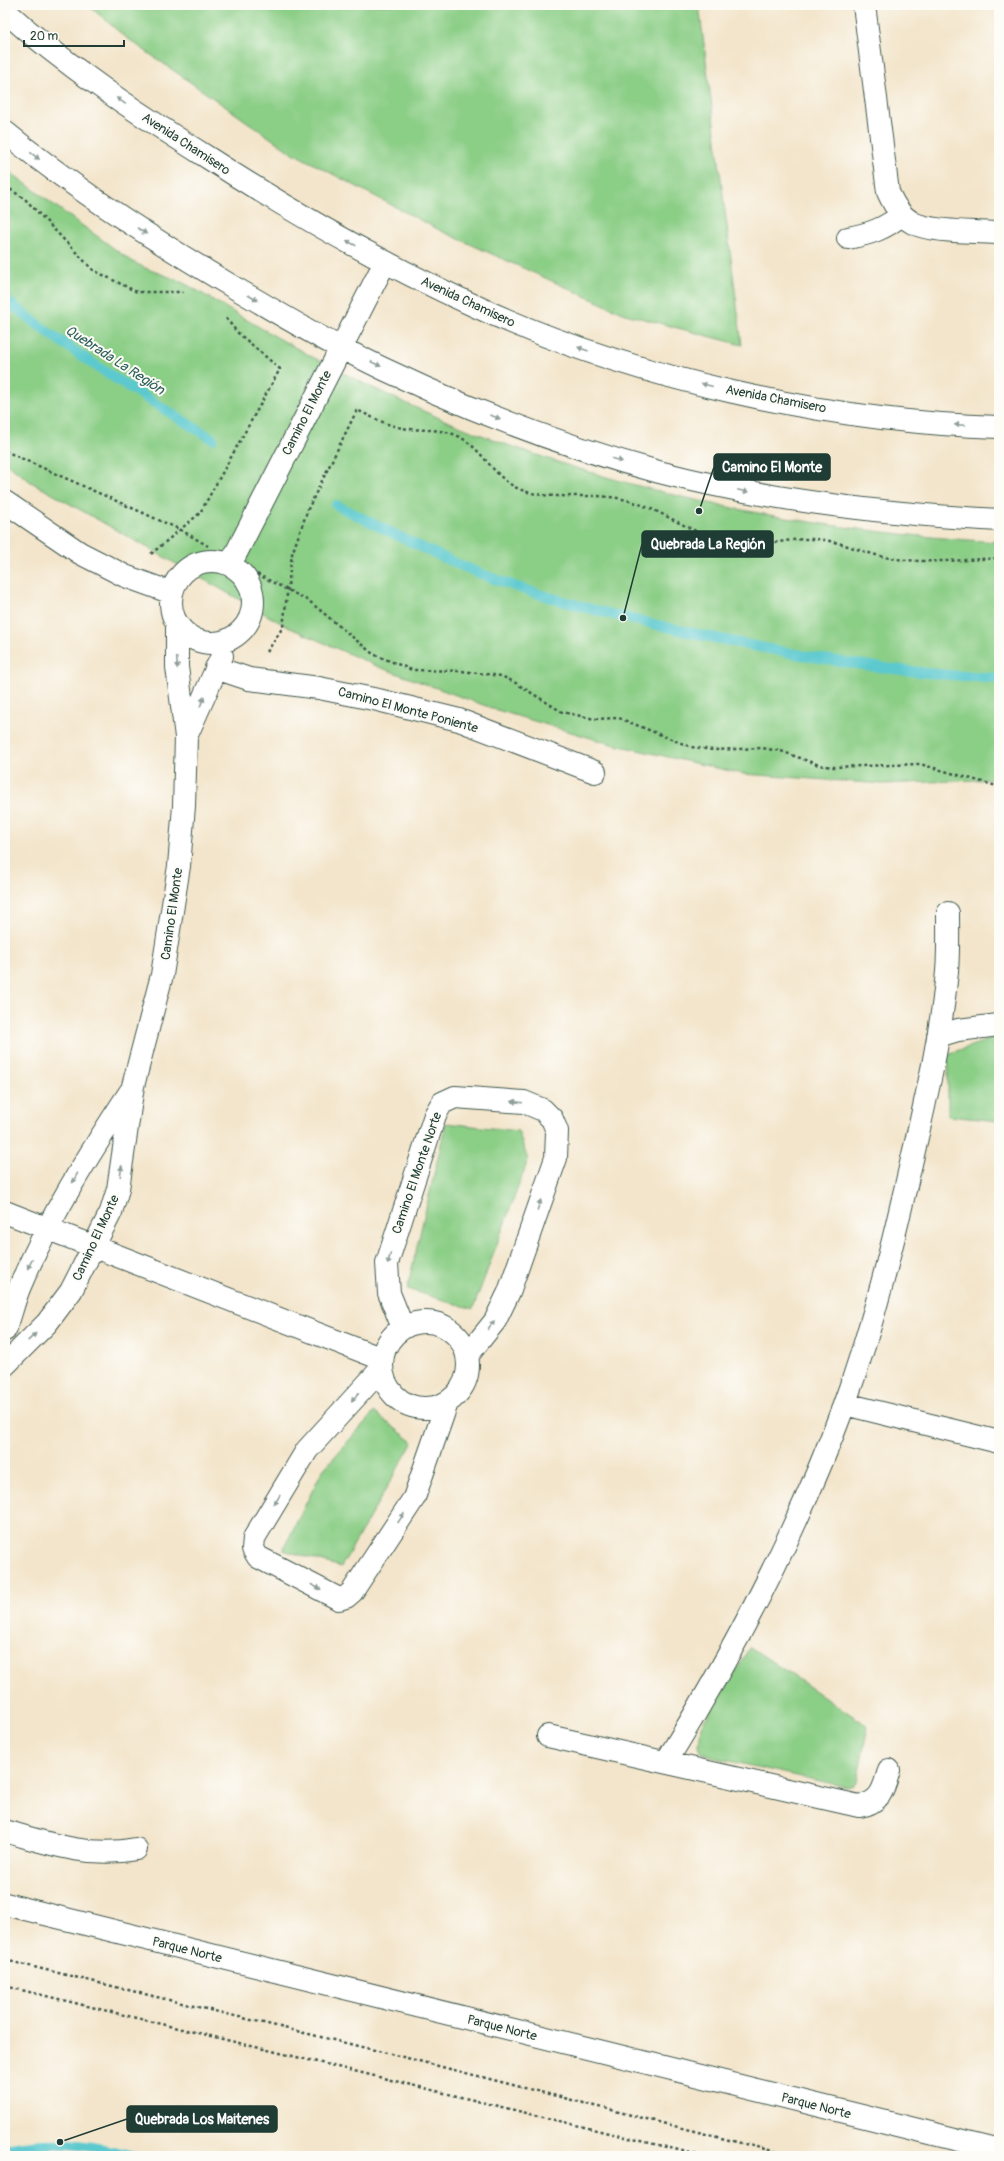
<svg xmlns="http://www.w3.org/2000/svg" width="1004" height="2161" viewBox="0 0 1004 2161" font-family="Pangolin,sans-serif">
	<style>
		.green { fill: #8bce86; stroke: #55865d }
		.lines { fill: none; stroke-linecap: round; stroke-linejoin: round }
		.stream { stroke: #5cc9cf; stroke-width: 10 }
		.minor-casing { stroke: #3f564b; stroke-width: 24 }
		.path { stroke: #3f564b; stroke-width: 2.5; stroke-dasharray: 3 3; stroke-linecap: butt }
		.minor { stroke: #fff; stroke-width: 22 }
		.oneway { fill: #8f9e9a }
		.labels { text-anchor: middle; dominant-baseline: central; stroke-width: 4; stroke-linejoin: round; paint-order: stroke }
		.street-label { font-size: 13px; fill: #1f3d34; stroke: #fdfcf7 }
		.water-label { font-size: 14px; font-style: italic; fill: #2e605b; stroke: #fdfcf7 }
		.leader { fill: none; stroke: #1f3d34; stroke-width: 1.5 }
		.callout-dot { fill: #1f3d34; stroke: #fdfcf7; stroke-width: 1.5 }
		.callout { fill: #1f3d34; stroke: #1f3d34; stroke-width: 1.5 }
		.callout-label { font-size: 14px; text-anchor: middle; font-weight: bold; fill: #fff }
	</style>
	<rect width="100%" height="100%" fill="#fdfcf7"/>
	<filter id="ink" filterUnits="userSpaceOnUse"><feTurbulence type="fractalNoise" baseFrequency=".025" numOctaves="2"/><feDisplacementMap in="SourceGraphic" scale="8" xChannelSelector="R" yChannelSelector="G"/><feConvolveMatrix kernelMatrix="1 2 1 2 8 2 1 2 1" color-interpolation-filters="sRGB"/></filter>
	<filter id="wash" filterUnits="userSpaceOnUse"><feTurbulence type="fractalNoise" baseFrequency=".012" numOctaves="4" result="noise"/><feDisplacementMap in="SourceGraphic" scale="16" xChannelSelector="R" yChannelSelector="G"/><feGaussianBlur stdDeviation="0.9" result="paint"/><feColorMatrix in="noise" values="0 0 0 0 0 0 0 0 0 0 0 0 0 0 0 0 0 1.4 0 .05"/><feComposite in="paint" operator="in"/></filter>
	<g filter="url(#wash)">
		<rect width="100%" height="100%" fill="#f3e5cb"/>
		<path class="green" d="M88,5h611l43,340 -117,-31 -184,-83 -152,-80 -165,-115z
			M5,168c32,24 63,48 96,71 12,8 23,18 36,25 17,9 37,13 54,23 64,38 128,76 195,107 192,91 402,136 613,148v237l-116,5 -140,-10 -132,-30 -114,-34 -118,-43 -91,-40 -257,-145 -26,-19z
			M999,1036v85l-51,-5v-62z
			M446,1123l72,8 10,29 -55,149 -66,-20z
			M374,1412l39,30 -72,125 -58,-17 39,-79z
			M750,1647l118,79 -11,55 -3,4 -7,2 -136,-30 -10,-5 -2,-7 2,-19z"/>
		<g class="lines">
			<path class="stream" d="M5,299c65,53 137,97 208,140
				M336,505c49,24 97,50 148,70 69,27 141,43 213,59 100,22 200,40 302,44
				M5,2149c50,-10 81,-5 130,7"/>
		</g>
	</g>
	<g filter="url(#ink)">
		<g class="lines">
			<defs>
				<path id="minor" d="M864,5l24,187c6,13 12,24 25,31 17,9 65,9 86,10
					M5,11c63,57 134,103 205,148 85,55 173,105 265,147 156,72 353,116 524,121
					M5,132c72,59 150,109 230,156 35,20 69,41 104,59 102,52 210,95 320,125 111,29 226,42 340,48
					M848,238c21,-4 37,-9 53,-23
					M5,502l75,51 45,23 47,17
					M171 602a41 41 0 1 1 82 0a41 41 0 1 1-82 0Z
					M230,565l155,-303
					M216,668l33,11 70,9 59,12 81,20 136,52
					M186,737l36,-81
					M938,1036l20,-6 41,-5
					M5,1212l377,147
					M382 1365a43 43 0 1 1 86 0a43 43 0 1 1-86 0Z
					M403,1328l-14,-35 -2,-30 48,-148 7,-12 13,-6 69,5 19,8 9,9 5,12 -1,27 -47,134 -14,29 -28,35
					M5,1330c6,-15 9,-30 15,-44 29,-68 69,-132 110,-194
					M5,1365l42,-42 24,-32 40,-79 7,-23 15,-103 29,-111 17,-109 5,-60 2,-69 -9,-70v-43
					M381,1369l-74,81 -53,88 -1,11 5,8 81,42 7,-2 6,-5 62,-94 33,-95
					M845,1404l154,38
					M548,1736l311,70c22,-3 25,-18 30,-36
					M666,1762c70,-114 132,-232 178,-357 30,-81 50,-166 69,-250 13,-57 27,-115 33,-174 3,-22 2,-45 2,-68
					M5,1831c44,13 85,27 131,18
					M5,1904l994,246"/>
			</defs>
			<use href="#minor" class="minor-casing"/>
			<path class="path" d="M5,186l20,13 68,71 44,22h46
				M5,451l176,79 27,16
				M151,554l49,-41 80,-144 -43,-37 -12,-15
				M257,574l52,27 64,53 39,16 50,1 39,5 13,6 48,30 33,7 24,-1 72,29 22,3 48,-2 20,3 38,14 13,2 88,-3 73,21h6
				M267,652l16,-25 9,-73 16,-45 49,-99c15,7 29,15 45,18 18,3 36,0 54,7 26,12 36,41 61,53 32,15 71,3 105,11 37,8 67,34 104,43 30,8 58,-4 88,-3 26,1 50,15 76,19 36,6 72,2 109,0
				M5,1960l398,97 389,99
				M5,1986l698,170"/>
			<use href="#minor" class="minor"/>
		</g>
		<defs><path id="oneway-solid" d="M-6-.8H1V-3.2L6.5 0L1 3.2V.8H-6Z"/></defs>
		<g class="oneway">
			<use href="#oneway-solid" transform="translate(121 101) rotate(-145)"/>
			<use href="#oneway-solid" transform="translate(35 156) rotate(37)"/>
			<use href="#oneway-solid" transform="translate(142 231) rotate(33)"/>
			<use href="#oneway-solid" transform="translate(351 243) rotate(-152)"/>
			<use href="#oneway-solid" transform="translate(253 298) rotate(30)"/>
			<use href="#oneway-solid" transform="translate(583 349) rotate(-160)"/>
			<use href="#oneway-solid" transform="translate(376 364) rotate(25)"/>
			<use href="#oneway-solid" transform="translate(707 385) rotate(-166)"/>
			<use href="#oneway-solid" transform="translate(495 417) rotate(21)"/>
			<use href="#oneway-solid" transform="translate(960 425) rotate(-177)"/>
			<use href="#oneway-solid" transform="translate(617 460) rotate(16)"/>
			<use href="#oneway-solid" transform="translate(743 491) rotate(12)"/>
			<use href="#oneway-solid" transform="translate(177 663) rotate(87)"/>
			<use href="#oneway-solid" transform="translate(202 702) rotate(-67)"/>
			<use href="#oneway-solid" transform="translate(517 1102) rotate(-173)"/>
			<use href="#oneway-solid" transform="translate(121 1171) rotate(-82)"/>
			<use href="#oneway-solid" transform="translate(75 1178) rotate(118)"/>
			<use href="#oneway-solid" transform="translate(539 1205) rotate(-71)"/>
			<use href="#oneway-solid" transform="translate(389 1259) rotate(104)"/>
			<use href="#oneway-solid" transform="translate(30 1264) rotate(117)"/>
			<use href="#oneway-solid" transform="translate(491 1325) rotate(-52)"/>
			<use href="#oneway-solid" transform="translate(32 1337) rotate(-44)"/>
			<use href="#oneway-solid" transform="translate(355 1397) rotate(132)"/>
			<use href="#oneway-solid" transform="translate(277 1500) rotate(121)"/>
			<use href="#oneway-solid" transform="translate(401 1518) rotate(-56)"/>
			<use href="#oneway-solid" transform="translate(316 1587) rotate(27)"/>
		</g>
	</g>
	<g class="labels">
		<g class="street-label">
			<text transform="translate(186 144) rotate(33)">Avenida Chamisero</text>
			<text transform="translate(468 302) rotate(25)">Avenida Chamisero</text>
			<text transform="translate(776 399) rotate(11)">Avenida Chamisero</text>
			<text transform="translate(307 413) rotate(-63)">Camino El Monte</text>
			<text transform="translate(408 710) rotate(15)">Camino El Monte Poniente</text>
			<text transform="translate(172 914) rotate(-82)">Camino El Monte</text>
			<text transform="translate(417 1173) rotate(-71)">Camino El Monte Norte</text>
			<text transform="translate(96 1238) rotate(-65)">Camino El Monte</text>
			<text transform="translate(187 1950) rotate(14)">Parque Norte</text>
			<text transform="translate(502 2028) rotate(14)">Parque Norte</text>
			<text transform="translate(816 2106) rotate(14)">Parque Norte</text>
		</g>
		<g class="water-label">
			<text transform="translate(115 360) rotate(33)">Quebrada La Región</text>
		</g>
	</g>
	<path class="leader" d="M699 511L714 467M623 618L642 544M60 2142L127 2119"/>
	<g class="callout-dot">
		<circle cx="699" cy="511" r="4"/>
		<circle cx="623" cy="618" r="4"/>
		<circle cx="60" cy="2142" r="4"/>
	</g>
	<g class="callout">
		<rect x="714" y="454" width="116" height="26" rx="4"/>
		<rect x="642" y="531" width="131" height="26" rx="4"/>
		<rect x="127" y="2106" width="150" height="26" rx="4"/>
	</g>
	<g class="callout-label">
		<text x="772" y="472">Camino El Monte</text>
		<text x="708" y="549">Quebrada La Región</text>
		<text x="202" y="2124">Quebrada Los Maitenes</text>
	</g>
	<rect width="1004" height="2161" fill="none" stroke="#fdfcf7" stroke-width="20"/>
	<path d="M24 40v6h100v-6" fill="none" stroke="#1f3d34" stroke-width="2"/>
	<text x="30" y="40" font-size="12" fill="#1f3d34" stroke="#fdfcf7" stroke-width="3" paint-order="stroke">20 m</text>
</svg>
